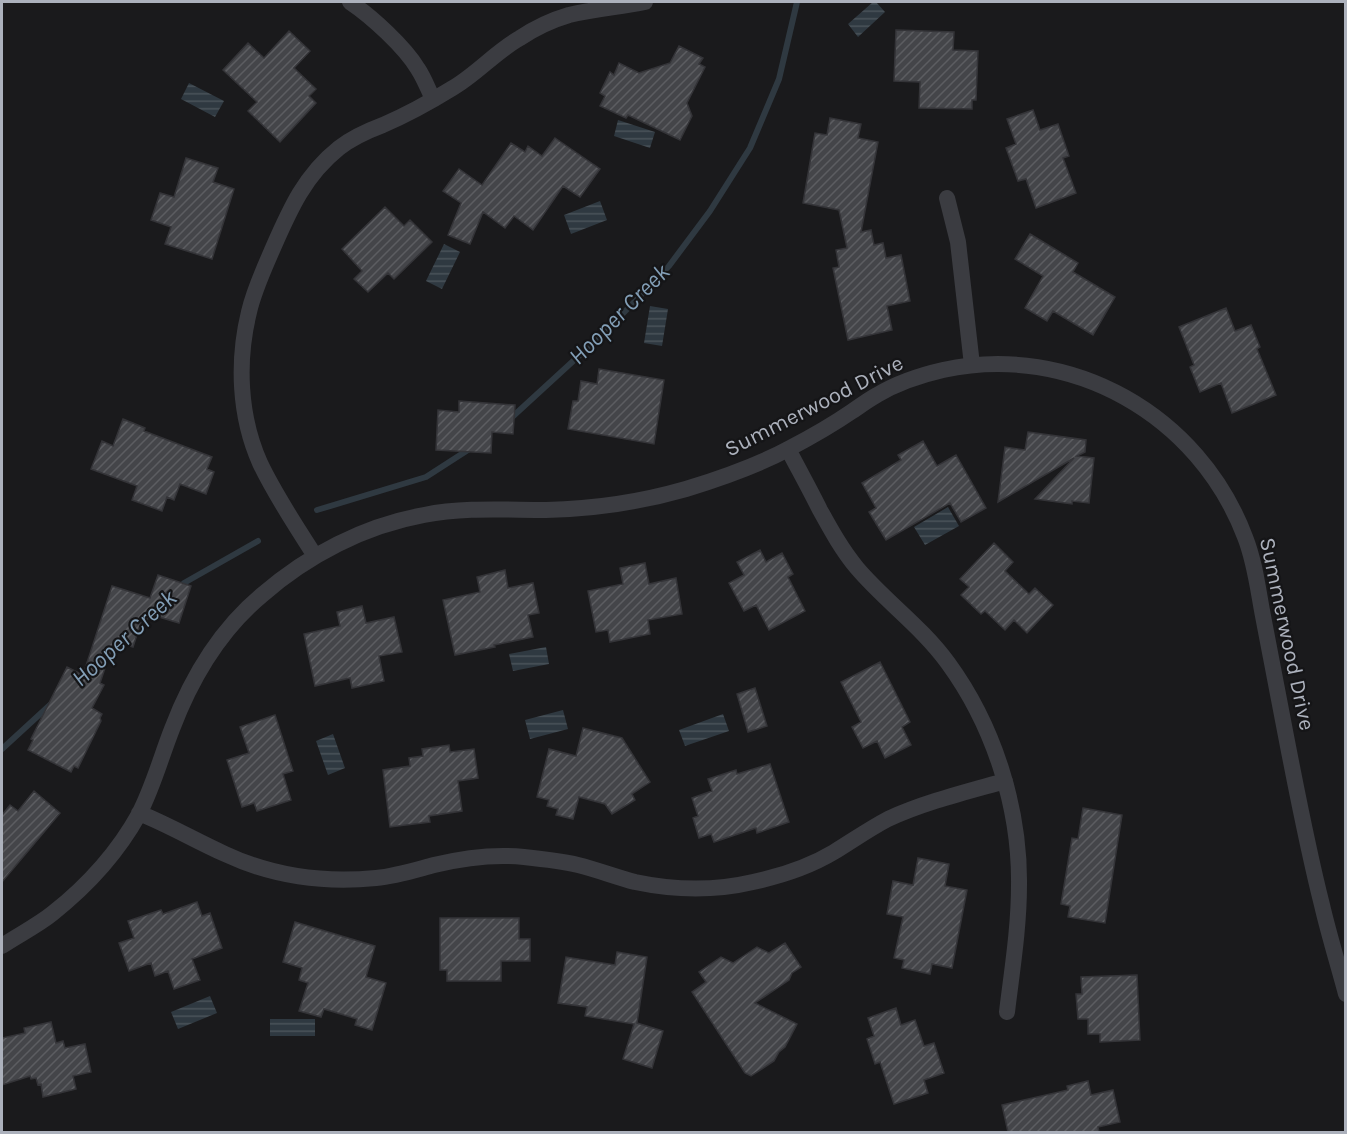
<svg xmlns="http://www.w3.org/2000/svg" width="1347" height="1134" viewBox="0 0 1347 1134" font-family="Karla,sans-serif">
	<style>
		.water { fill: url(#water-rules) }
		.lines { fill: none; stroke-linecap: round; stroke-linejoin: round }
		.stream { stroke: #2f3941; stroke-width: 6 }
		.building { fill: url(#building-hatch); stroke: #343438; stroke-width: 1.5 }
		.minor { stroke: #3b3c41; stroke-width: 16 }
		.labels { text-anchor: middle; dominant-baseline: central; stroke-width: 4.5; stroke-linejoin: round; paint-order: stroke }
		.street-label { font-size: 22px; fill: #acb1bc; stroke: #151517 }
		.water-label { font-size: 24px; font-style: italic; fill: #839fb7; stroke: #151517 }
	</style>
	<defs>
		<pattern id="water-rules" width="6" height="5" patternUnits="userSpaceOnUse" patternTransform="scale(1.5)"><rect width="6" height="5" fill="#2f3941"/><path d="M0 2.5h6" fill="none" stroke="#4a535a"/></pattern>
		<pattern id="building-hatch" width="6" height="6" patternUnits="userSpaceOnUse" patternTransform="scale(1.5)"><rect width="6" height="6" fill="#444549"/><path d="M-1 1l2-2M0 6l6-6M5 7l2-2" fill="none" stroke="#5c5d61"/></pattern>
	</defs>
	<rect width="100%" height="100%" fill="#1a1a1c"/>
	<path class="water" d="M873,2h3l9,10 -27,25 -10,-13z
		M189,83l35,18 -9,16 -34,-18z
		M618,120l37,12 -5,16 -36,-12z
		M600,201l7,19 -36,14 -7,-19z
		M444,244l16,8 -18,37 -16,-8z
		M650,306l18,3 -6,37 -18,-3z
		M948,507l11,19 -34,19 -11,-18z
		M546,647l3,17 -36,7 -4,-17z
		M563,710l5,19 -38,10 -5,-19z
		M723,714l6,17 -44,15 -6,-16z
		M333,734l12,34 -17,7 -12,-34z
		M210,996l7,17 -39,16 -7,-17z
		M270,1019h45v17h-45z"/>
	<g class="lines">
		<path class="stream" d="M510,419l97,-89 62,-64 41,-55 40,-63 29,-69 18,-77
			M317,510l109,-33 45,-29
			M178,589l6,-6 74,-42
			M105,655l19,-17
			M2,749l49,-45"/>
	</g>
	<path class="building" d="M896,30l58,2 -1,18 25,1 -2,49h-4v9l-53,-1 1,-26 -26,-1z
		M289,31l21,20 -16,17 22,21 -7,7 7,7 -36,39 -32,-31 9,-9 -34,-32 25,-27 16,15z
		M679,46l24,12 -4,6 6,3 -18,36 5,13 -12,24 -52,-25 -2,3 -26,-12 5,-10 -5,-3 10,-21 4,3 5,-12 20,10 31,-10z
		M1033,110l7,20 18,-6 11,32 -6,2 13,35 -40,15 -10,-29 -8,2 -12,-33 10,-4 -9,-25z
		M830,118l31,6 -3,14 20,4 -17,90 10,-2 3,15 9,-2 3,15 15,-3 9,46 -23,5 5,24 -44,10 -15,-72 6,-1 -3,-17 11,-2 -8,-38 -36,-7 12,-70 12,2z
		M555,138l45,31 -20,28 -17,-11 -30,44 -19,-14 -9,12 -22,-16 -13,32 -22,-9 13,-32 -18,-12 16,-22 23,16 29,-42 14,9 3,-6 14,10z
		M186,158l32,10 -5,14 21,7 -22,70 -47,-15 6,-17 -20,-7 9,-27 14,4z
		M385,207l19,19 6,-6 22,22 -38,37 -6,-6 -20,19 -14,-13 8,-8 -20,-22z
		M1030,234l48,29 -5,9 42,25 -22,38 -40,-24 -6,10 -22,-13 18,-32 -28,-17z
		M1226,308l9,23 16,-6 9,22 -3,2 19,46 -44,18 -11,-30 -21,9 -10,-25 4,-2 -15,-38z
		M599,369l65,11 -10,64 -86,-15 5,-28h5l3,-20 16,3z
		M459,401l56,4 -2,29 -21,-2 -1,21 -55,-3 2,-40 21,2z
		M123,419l22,9 -1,3 68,26 -5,12 7,3 -8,22 -26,-10 -6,16 -7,-3 -5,14 -30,-11 5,-14 -46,-17 11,-28 11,5z
		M1028,432l58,8 -1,12 -8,4 17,2 -5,45 -17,-2v3l-37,-5 39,-41 -76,44 7,-55 20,3z
		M923,441l14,25 19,-11 30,53 -25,14 -11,-19 -64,37 -17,-28 7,-4 -14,-25 39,-23 -3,-5z
		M994,543l19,19 -8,9 24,23 6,-6 18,17 -26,28 -13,-13 -9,10 -20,-19 -4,3 -20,-19 8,-8 -9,-8z
		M760,550l6,12 16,-9 11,21 -5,3 17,34 -36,19 -13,-25 -12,6 -15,-28 15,-8 -7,-13z
		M645,563l4,21 27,-6 6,36 -34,6 2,14 -40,8 -2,-12 -12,2 -8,-41 35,-7 -3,-16z
		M505,570l3,18 25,-5 6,30 -11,2 5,22 -39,8 1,2 -40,8 -12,-55 37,-8 -3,-15z
		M158,575l33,11 -12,37 -30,-9 -2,7 -5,-2 -9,28 -19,-6 -14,42 4,2 -12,23 10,6 -2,4 1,3 -23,47 -4,-2 -3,6 -43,-22 5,-10 -2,-1 36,-72 16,8 29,-89 38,12z
		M362,606l4,17 28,-6 8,35 -23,4 5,25 -32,7 -2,-10 -35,8 -11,-52 36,-8 -3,-14z
		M880,662l30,60 -8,5 9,18 -26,13 -8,-17 -14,7 -11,-21 9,-5 -20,-40z
		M755,688l12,38 -19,6 -11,-38z
		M275,715l18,56 -10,3 8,26 -34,11 -3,-8 -12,4 -15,-47 22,-7 -9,-26z
		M583,728l39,10 28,44 -18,12 3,6 -23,14 -7,-10 -26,-7 -6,22 -17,-4 2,-6 -11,-3 2,-6 -12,-3 12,-48 27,7z
		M449,745l1,7 24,-3 4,29 -20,3 4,30 -33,5 1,6 -40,5 -7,-57 27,-4 -1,-8 14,-2 -1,-7z
		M770,764l19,58 -32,11 -1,-5 -42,14 -3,-8 -12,4 -6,-20 5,-2 -6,-18 20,-7 -4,-12 28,-9 1,4z
		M34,791l26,22 -58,69v-67l8,-10 8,6z
		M1083,808l39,7 -17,108 -37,-6 2,-11 -9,-2 11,-66 6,1z
		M918,858l31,6 -4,22 22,4 -15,78 -20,-4 -2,10 -28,-6 2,-8 -10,-2 9,-41 -16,-3 6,-33 20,4z
		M197,902l5,14 8,-3 12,35 -30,11 8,21 -26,9 -6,-18 -13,5 -4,-13 -22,8 -10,-28 15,-5 -6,-17 33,-11 2,4z
		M440,918h79v21h11v22h-29v20h-54v-11h-7z
		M295,922l80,24 -9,31 20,6 -14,47 -17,-5 2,-6 -33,-10 -3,8 -22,-6 9,-28 -9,-3 3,-12 -19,-6z
		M785,943l16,24 -9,6 -3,7 -34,23 42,21 -12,23 -6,5 -5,9 -23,15 -6,-3 -53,-81 14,-10 -7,-10 22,-15 12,6 24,-16 12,6z
		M617,952l30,5 -10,66 26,8 -11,37 -29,-9 11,-35 -49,-8 2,-9 -29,-4 8,-46 49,8z
		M1137,975l3,65 -40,2v-8h-12v-15h-10l-2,-25h6l-1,-17z
		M896,1008l5,17 14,-5 9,26 10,-3 10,30 -20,7 4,13 -34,11 -14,-42 -5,2 -8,-25 7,-3 -6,-18z
		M51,1022l5,21 7,-2 2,7 20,-4 6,28 -18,4 3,13 -33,8 -2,-13 -3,1 -2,-7 -5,1 -1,-3 -28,9v-47l23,-5 -1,-5z
		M1088,1081l3,14 22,-5 7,32 -22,5 1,5h-91l-6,-27 66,-15 -1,-4z"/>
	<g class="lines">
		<path class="minor" d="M350,2c21,14 55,45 68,67 6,9 10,20 15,30
			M947,198l11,44 14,123
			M788,449c11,21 22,41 32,61 11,20 22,40 37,58 28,33 65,59 91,95 46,63 72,145 71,222 0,43 -7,85 -12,127
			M315,556c-19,-30 -40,-61 -55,-93 -21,-47 -23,-102 -11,-151 5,-22 15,-43 24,-64 17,-39 32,-73 66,-100 14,-11 28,-17 44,-23 23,-10 47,-23 68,-36 25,-14 44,-37 69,-51 15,-10 32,-18 49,-23 25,-6 51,-8 76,-13
			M139,813c30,12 57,28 86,41 47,22 100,29 151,24 20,-2 39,-8 58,-13 29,-7 61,-11 90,-8 19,2 37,4 54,8 20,5 38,12 57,17 38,8 80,9 118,0 28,-6 56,-15 81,-30 18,-11 35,-23 54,-33 37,-17 78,-27 117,-38
			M2,946c16,-11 35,-20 51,-33 34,-27 65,-61 86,-99 14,-27 22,-57 33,-85 19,-50 48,-99 90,-134 46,-40 102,-69 162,-80 40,-8 81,-5 122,-5 47,-1 95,-8 140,-21 36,-11 71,-23 104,-41 21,-11 42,-23 61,-36 9,-6 17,-12 26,-17 20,-12 44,-20 66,-25 128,-28 256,45 302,167 10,25 13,53 18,79 8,40 15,80 23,120 11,57 22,114 36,169 7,30 16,59 24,89"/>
	</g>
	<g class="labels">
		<g class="street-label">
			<text transform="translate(814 406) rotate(-27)">Summerwood Drive</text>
			<text transform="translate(1287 634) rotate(78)">Summerwood Drive</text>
		</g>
		<g class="water-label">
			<text transform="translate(619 314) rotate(-45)">Hooper Creek</text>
			<text transform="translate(124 638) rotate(-42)">Hooper Creek</text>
		</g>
	</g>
	<rect width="1347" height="1134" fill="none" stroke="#acb1bc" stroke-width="6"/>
</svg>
